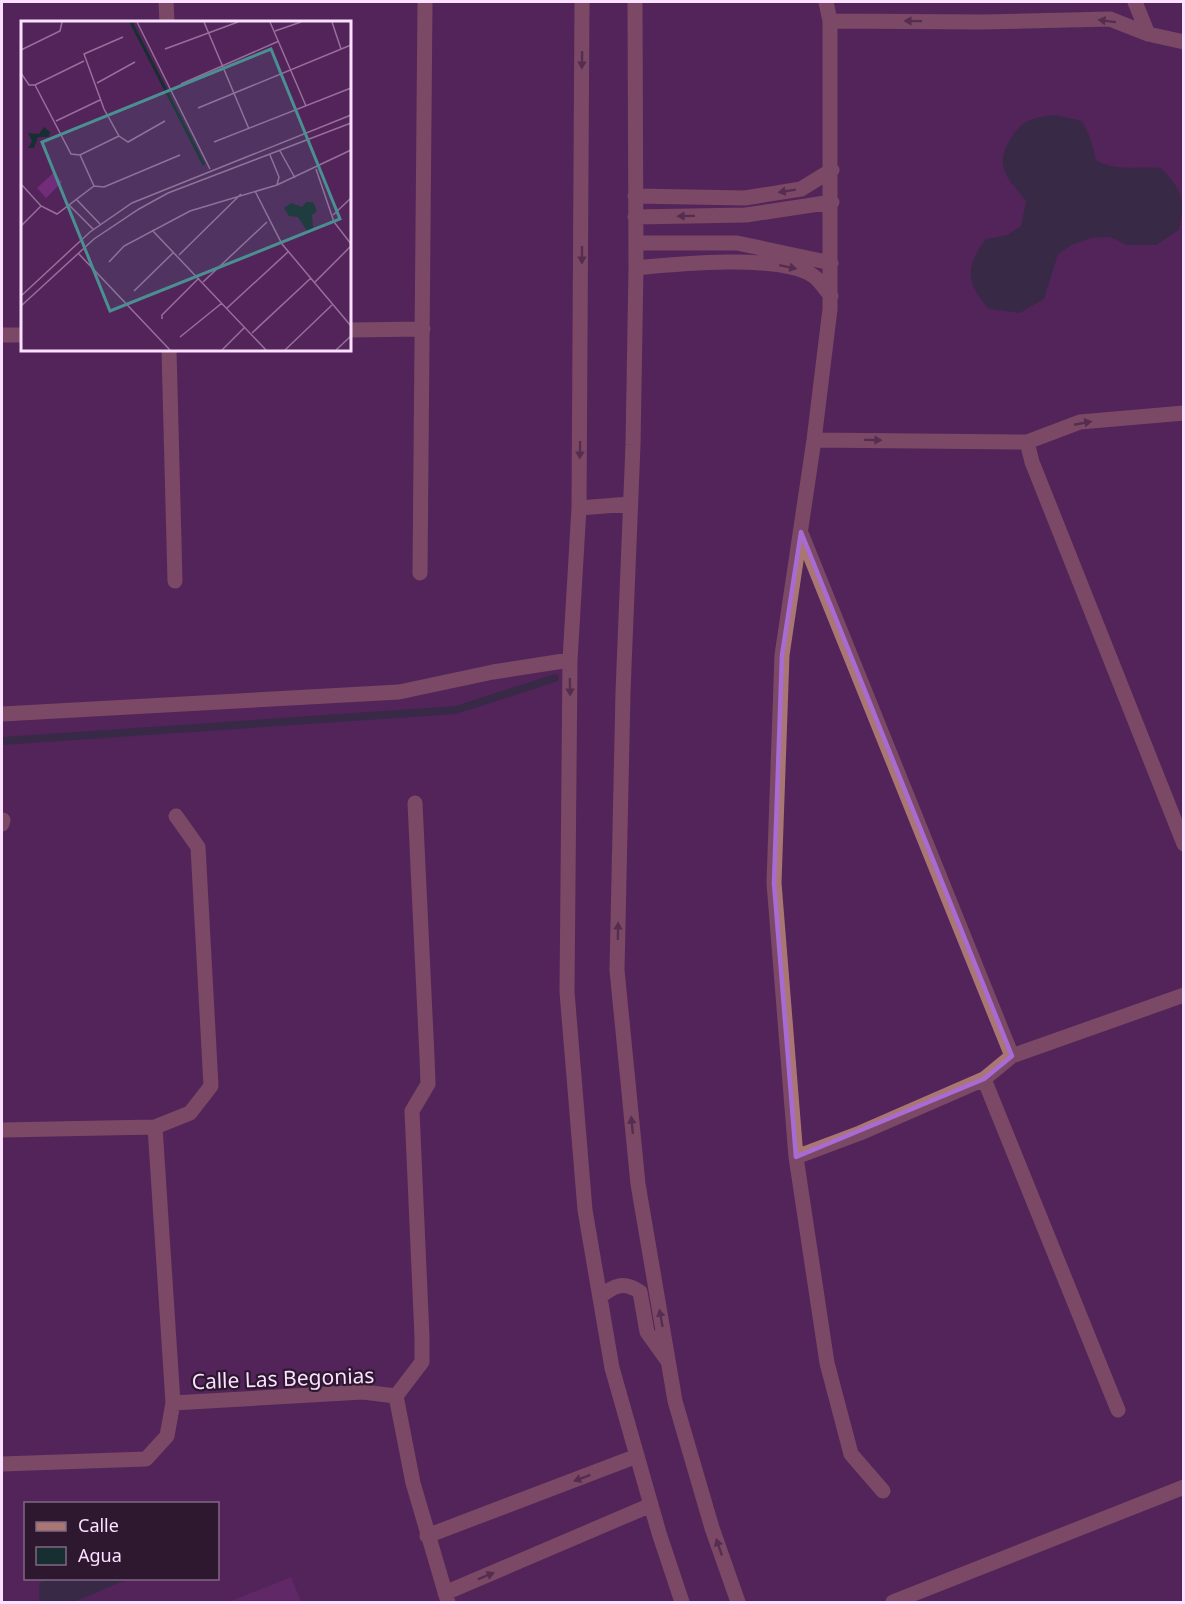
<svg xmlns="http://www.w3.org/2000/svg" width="1185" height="1604" viewBox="0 0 1185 1604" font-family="'Noto Sans',sans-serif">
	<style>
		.green { fill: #712d79 }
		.water { fill: #182f31 }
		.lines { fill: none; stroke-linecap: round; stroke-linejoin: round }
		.stream { stroke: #182f31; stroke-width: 8 }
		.minor { stroke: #aa7673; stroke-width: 15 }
		.oneway { fill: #593947 }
		.marked { fill: none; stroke: #a86bd5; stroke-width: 4.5; stroke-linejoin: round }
		.labels { text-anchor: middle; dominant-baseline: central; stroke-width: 4.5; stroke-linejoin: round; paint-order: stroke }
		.street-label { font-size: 21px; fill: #fce0ff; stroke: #2d1830 }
		.inset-river { fill: none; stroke: #182f31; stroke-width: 3 }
		.inset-road { fill: none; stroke: #976f9b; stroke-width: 1.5 }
		.view { fill: #4a9092; fill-opacity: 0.15; stroke: #4a9092; stroke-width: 3 }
		.inset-edge { fill: none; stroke: #fce0ff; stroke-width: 3 }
	</style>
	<rect width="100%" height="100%" fill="#532459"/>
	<path class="green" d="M291,1577l10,25h-72z"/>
	<path class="water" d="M1056,115l26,6 8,16 6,23c21,12 41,6 65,8 22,23 24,31 18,62l-23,15h-29l-17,-8 -19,1 -19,7 -14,9 -14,45 -24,14 -31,-4c-24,-26 -24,-43 -3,-70l21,-4 14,-9 5,-25c-8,-11 -21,-22 -23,-36 -3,-12 11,-35 21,-42 10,-6 21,-7 32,-8z
		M51,1578h77v1l-54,23h-35v-19z"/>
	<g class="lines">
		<path class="stream" d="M2,741l454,-31 99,-32"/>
		<path class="minor" d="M166,2l1,20
			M582,2l-3,506 -9,152 -3,332 18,218 27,158 47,165 23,69
			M635,2l1,266 -3,177 -10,247 -6,278 21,214 37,217 37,127 26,74
			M826,2l4,19v288l-16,131 -32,215 -8,228 22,274 31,206 24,91 32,37
			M1135,2l13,32
			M830,21l153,1 127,-3 38,15 36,8
			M635,196l110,2 56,-9 31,-19
			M635,217l111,-2 86,-13
			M636,243h101l94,20
			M636,268c41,-4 142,-14 176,7 7,4 13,14 19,21
			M350,330l73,-1
			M2,335h20
			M169,350l6,231
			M814,440l213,2 53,-20 104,-9
			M1027,442l5,20 152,382
			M579,508l51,-4
			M801,533l211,523
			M420,573l5,-571
			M2,714l397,-22 94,-20 77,-12
			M415,803l12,254 1,27 -16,27 10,226v25l-26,34 17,87 35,119
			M2,824l1,-4
			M984,1079l134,331
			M2,1130l153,-3 35,-14 21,-27 -13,-239 -22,-31
			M796,1157l64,-24 124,-54 28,-23 172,-61
			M600,1297c14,-12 24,-16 40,-5l7,40 20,28
			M173,1403l190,-11 33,4
			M2,1464l144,-5 21,-23 6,-33 -18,-276
			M427,1536l210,-80
			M445,1593l206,-88
			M893,1602l291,-115"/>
	</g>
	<defs><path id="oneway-solid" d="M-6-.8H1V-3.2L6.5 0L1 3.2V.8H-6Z" transform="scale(1.5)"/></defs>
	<g class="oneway">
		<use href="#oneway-solid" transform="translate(913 21) rotate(-179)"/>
		<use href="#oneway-solid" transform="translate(1107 21) rotate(-173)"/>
		<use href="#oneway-solid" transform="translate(582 60) rotate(91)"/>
		<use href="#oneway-solid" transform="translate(787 191) rotate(171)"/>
		<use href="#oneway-solid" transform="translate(686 216) rotate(179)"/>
		<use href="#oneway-solid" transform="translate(582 255) rotate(90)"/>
		<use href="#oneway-solid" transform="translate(788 267) rotate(12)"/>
		<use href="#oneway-solid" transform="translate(1083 423) rotate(-11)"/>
		<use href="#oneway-solid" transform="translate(873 440) rotate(1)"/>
		<use href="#oneway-solid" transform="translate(580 450) rotate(91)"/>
		<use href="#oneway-solid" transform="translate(570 687) rotate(89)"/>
		<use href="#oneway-solid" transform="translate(618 931) rotate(-89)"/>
		<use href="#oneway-solid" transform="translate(632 1125) rotate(-96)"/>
		<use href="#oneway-solid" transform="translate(661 1318) rotate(-100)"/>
		<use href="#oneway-solid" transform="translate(582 1478) rotate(159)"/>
		<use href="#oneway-solid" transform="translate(719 1547) rotate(-109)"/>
		<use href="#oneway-solid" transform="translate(486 1576) rotate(-22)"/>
	</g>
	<path d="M0 0H1185V1604H0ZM801,532l211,524 -28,23 -188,78 -22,-274 8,-228z" fill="#532459" fill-opacity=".55" fill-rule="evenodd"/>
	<path class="marked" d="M801,532l211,524 -28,23 -188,78 -22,-274 8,-228z"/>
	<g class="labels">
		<g class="street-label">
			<text transform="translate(283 1378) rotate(-2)">Calle Las Begonias</text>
		</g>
	</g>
	<g transform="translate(21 21)">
		<rect width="330" height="330" fill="#532459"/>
		<path d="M32,152l9,9 -16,16 -9,-10z" fill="#712d79"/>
		<path d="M23,106l6,5 -1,5h-11l-4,11h-6l4,-7 -4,-8 11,1zM285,181h7l4,9 -5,4 1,13 -6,3 -9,-14 -9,-1 -5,-8 7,-5 11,4z" fill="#182f31"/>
		<path class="inset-river" d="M110,1l73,143"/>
		<path class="inset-road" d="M116,1l73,147M183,1l45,107M249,1l36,84M311,1l9,27M254,10l26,-9M102,16l-39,17 20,55 15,27 9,6 37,-21M144,28l73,-27M0,29l39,-19 2,-9M0,52l8,12h6l49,-24M76,62l38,-21M160,63l98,-43M14,64l36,69 9,1 39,-19M177,87l153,-63M89,94l44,-18M35,100l44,-21M193,121l137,-54M259,130l15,27M59,134l14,31M249,134l9,22 -2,8M295,148l18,53 17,22M0,163l20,22 16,8 37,-28 10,1 76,-32M234,170l27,53 69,82M55,178l24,25M48,184l24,24M312,194l18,-17M0,205l20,-20M131,209l114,120M57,232l92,97M158,234l62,-61M88,241l15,-16 66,-35 87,-26 74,-35M182,261l64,-60M294,261l36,-36M113,270l40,-39M0,275l69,-64 42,-29 219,-88M0,285l73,-67 45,-30 29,-16 183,-70M206,287l62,-57M141,298v-4l37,-37M231,312l59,-55M159,316l42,-34M201,329l23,-23M264,329l47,-45M315,329l15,-14"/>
		<path class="view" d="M250,28l69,170 -230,92 -68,-169z"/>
		<rect width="330" height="330" class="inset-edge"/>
	</g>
	<rect width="1185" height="1604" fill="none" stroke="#fce0ff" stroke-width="6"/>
	<rect x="24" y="1502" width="195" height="78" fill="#2d1830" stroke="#806883" stroke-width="1.5"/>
	<rect x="36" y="1522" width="30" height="9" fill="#aa7673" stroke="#806883" stroke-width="1.5"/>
	<text x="78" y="1532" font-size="18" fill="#fce0ff">Calle</text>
	<rect x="36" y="1547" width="30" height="18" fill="#182f31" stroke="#806883" stroke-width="1.5"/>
	<text x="78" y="1562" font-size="18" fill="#fce0ff">Agua</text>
</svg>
